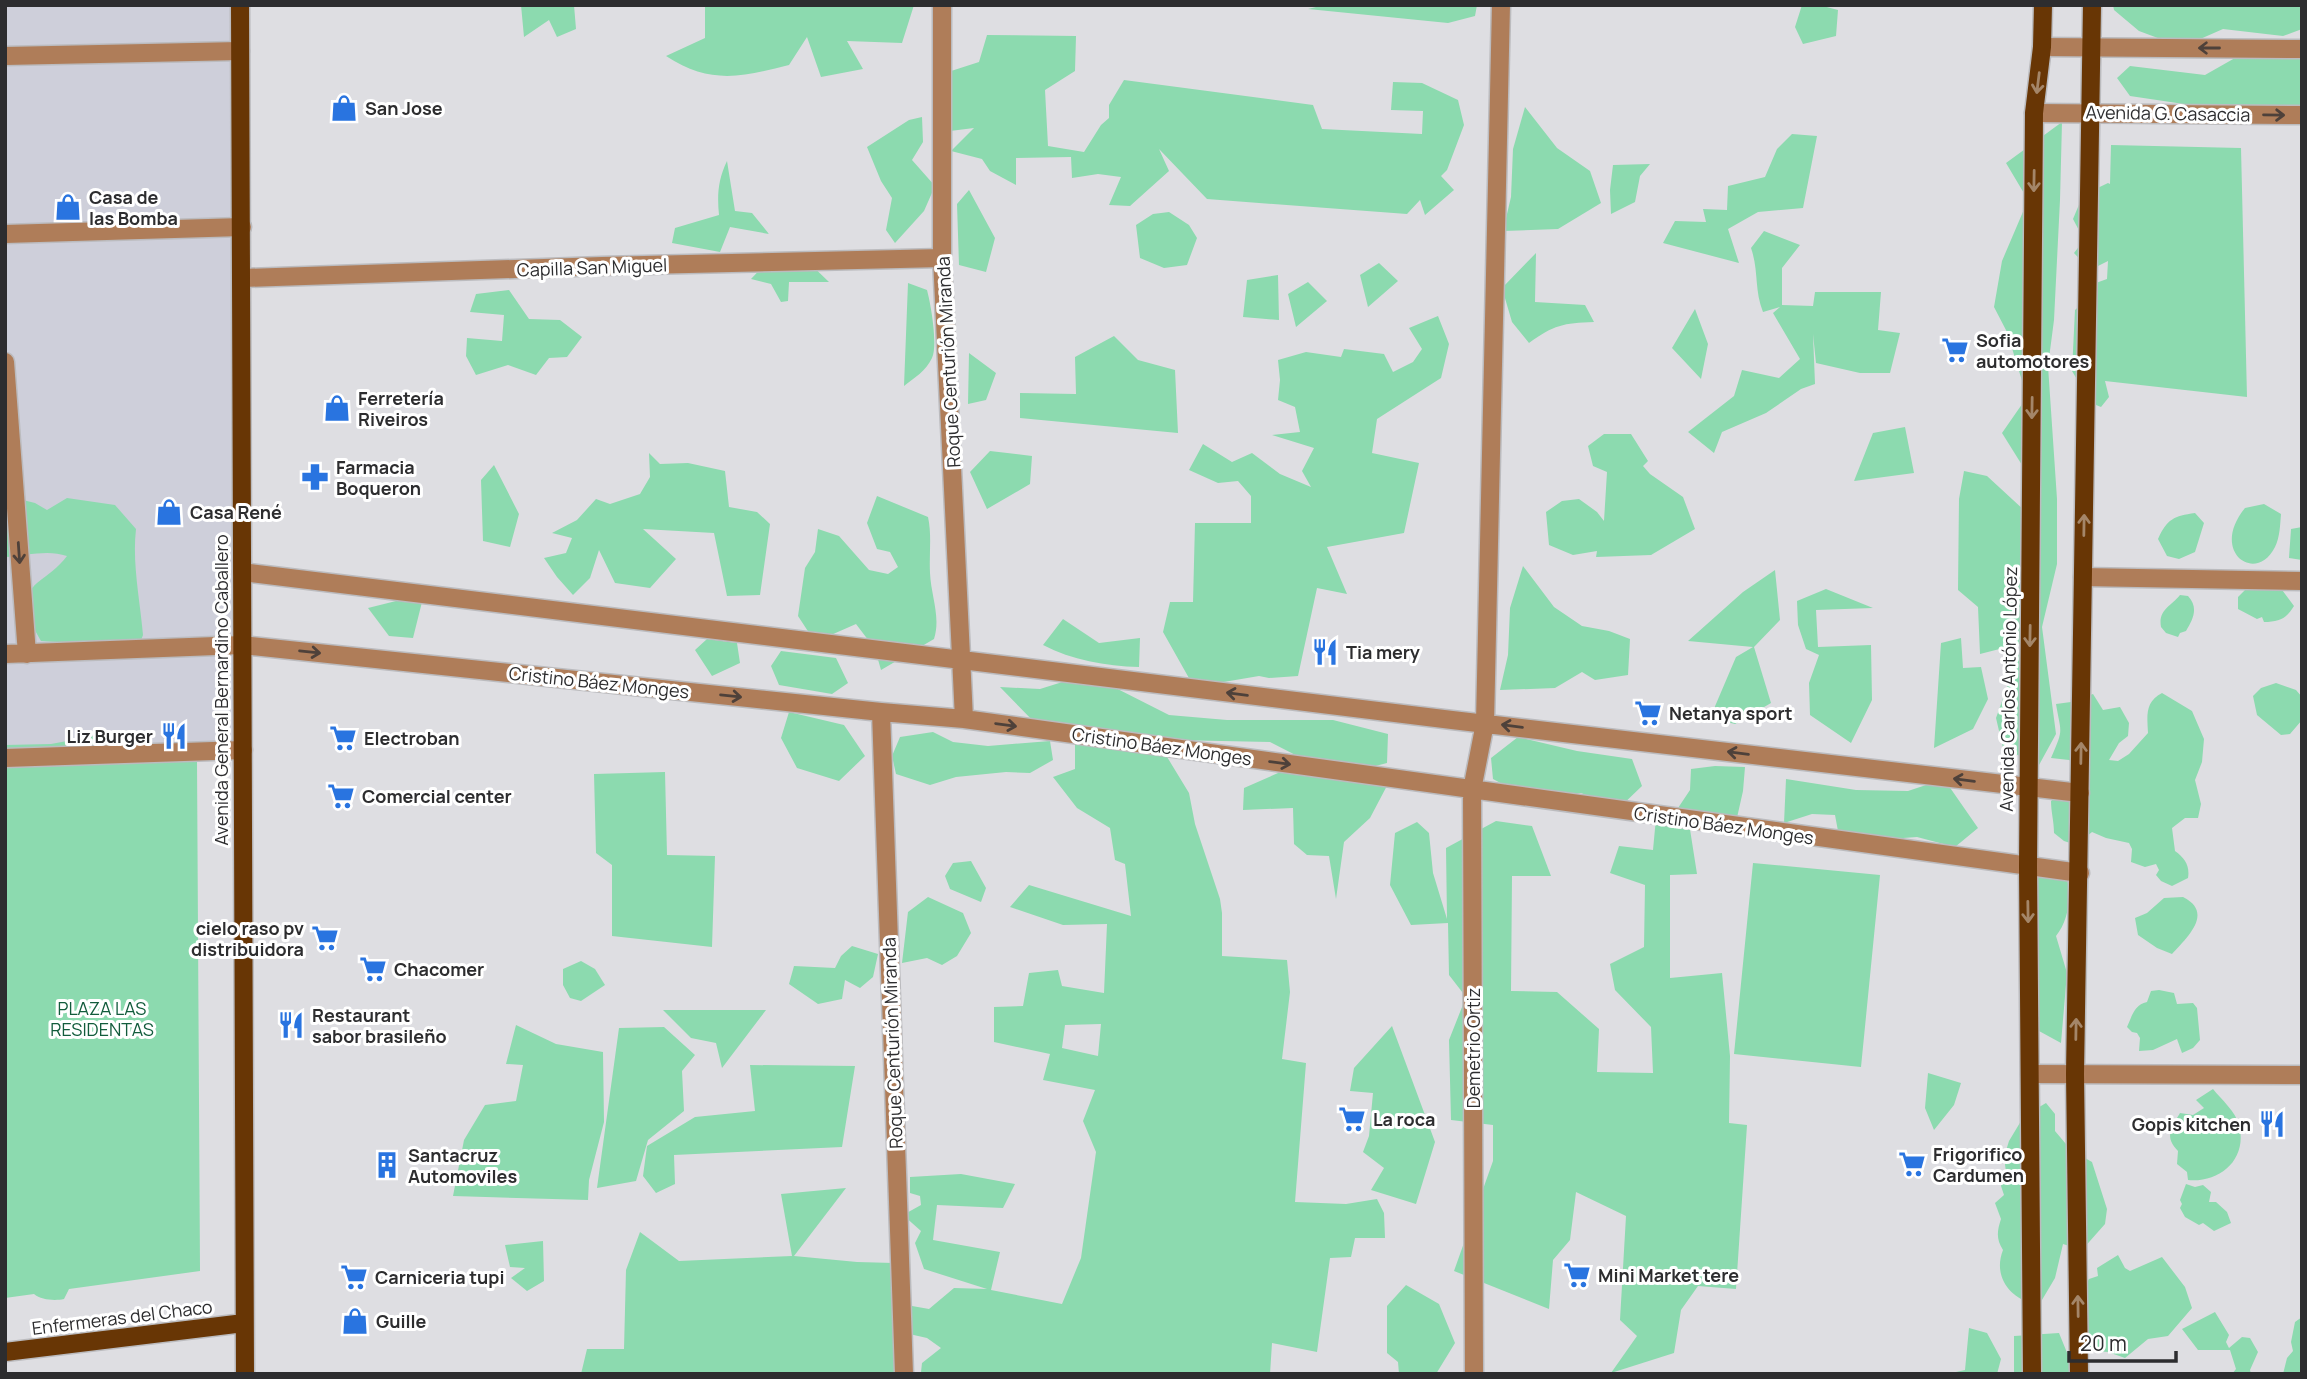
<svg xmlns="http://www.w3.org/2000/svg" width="2307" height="1379" viewBox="0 0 2307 1379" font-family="Manrope,sans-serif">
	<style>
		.built { fill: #cecfda }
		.green { fill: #8cdaaf; fill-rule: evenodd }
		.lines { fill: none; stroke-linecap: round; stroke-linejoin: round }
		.minor-casing { stroke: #bbbbbe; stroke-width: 21 }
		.major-casing { stroke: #bbbbbe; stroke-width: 21 }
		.minor { stroke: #af7d59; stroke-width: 18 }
		.major { stroke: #683605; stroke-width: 18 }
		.oneway { stroke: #4e413a }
		.oneway2 { stroke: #a48669 }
		.labels { text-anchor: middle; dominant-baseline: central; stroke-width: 6; stroke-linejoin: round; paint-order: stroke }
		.poi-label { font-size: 18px; font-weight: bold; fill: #2d2d2f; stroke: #fff; text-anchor: start }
		.street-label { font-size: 18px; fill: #2d2d2f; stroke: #fff }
		.park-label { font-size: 18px; fill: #125c3c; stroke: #fff }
	</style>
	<rect width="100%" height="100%" fill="#dedee2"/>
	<path class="built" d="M5,5h235l3,745 -238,10z"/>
	<path class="green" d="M521,5h53l2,24 -19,8 -8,-17 -25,17z
		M705,5h209l-12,38 -55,-2 16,28 -42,8 -14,-40 -18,28c-47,12 -79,20 -123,-9l39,-18z
		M1324,5h153l-2,11 -27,7 -140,-14z
		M1802,5h17l19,5 -2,26 -33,8 -8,-17z
		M2113,5h189v24l-19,7 -60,-7 -41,18 -43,-16 -25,-21z
		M987,35l89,1 -1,35 -30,19 3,56 36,6 17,-27 8,-7v-13l15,-25 189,25 9,24 100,5 1,-23 -32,-1 2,-28 29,1 36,17 6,25 -17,45 -6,6 13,14 -29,25 -5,-15 -13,14 -200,-15 -48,-50 10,22 -39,35 -21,-1 12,-28 -23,-3 -26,4 -1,-21 -55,1v27l-26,-14 -8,-12 -31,-8 23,-23 -24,3 -2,-59 31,-10z
		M2249,50l53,2v66l-78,-8 -94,-14 -13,-18 13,-12 75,9z
		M1525,107l32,41 33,23 11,32 -43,26 -55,2 8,-34 2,-48z
		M922,117l1,25 -11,18 23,26 -11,25 -29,32 -9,-13 6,-32 -11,-17 -14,-34 42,-27z
		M2062,122l-2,78 -6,120 -6,46 9,133v65l-15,63 14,107 -17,31 -36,-17 -7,-30 27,-75 -43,11 -2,-47 -20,-17 1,-91 5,-28 23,5 38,35 2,-38 -25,-40 25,-36 -20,-65 -13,-25 8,-46 26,-61 -22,-37z
		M1792,134l25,2 -14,72 -45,4 -30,17 11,34 -76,-20 12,-22 31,1 -3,-13 24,1 1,-24 37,-9 12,-28z
		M2111,145l130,3 6,249 -142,-16 4,16 -8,10 -10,-4 -19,-32 3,-61 13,-12 5,-14 14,-5 1,-18 -18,9 -16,-17 10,-13 -11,-21 10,-24 25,-12 2,1z
		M727,161l8,50 17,2 17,21 -39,-7 -10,25 -48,-9 3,-15 44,-13c-2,-20 -1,-35 8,-54z
		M1650,164l-10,12 -5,26 -24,12 -1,-24 3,-25z
		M969,190l26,48 -9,34 -27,-7 -2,-61z
		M1169,212l20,13 8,13 -10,27 -23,3 -24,-10 -4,-33 17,-11z
		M1764,231l36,14 -18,23v37l31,1 2,-14h66l-3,38 22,3 -10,40h-30l-44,-10 -3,-29 2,50 -14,5 -35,24 -44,19 -8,21 -26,-21 46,-36 8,-26 37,8 21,-19 -27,-46 7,-6 -17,5c-9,-23 -4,-41 -12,-64z
		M1536,253l-1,49 50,3 9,17c-31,1 -40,3 -65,21l-17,-21 -10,-34z
		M802,256l27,26h-40l-1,19 -7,1 -10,-18 -20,-5 17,-18z
		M1379,263l19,18 -30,26 -8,-32z
		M1278,275l1,45 -36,-3 4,-37z
		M1308,282l19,19 -31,26 -8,-33z
		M908,283l19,7c4,15 11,55 5,68 -6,13 -18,20 -28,28z
		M509,290l20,29 31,1 22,17 -15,20 -18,1 -13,17 -28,-10 -32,10 -10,-19 1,-18 35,3 2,-26 -34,-3 6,-18z
		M1695,309l13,35 -7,35 -29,-31z
		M1438,316l11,28 -8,34 -64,41 -5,34 47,10 -15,70 -77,14 20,47 -30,-6 -19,88 -29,2 -10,-2 -65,11 -31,-55 7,-30h23l2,-79h56v-27l-13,-15 -20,2 -29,-13 14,-26 29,18 20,-9 28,21 31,13 -9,-16 12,-23 -42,-13 28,-3 -5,-25 -17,-7 2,-20 -2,-20 28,-8 35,5 3,-8 40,5 9,18 20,-10 9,-13 -13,-21z
		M1114,336l24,24 37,10 3,63 -158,-15v-25l56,1 -1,-37z
		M969,353l27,20 -10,27 -18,4z
		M1905,427l9,46 -60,8 19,-48z
		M1604,434h27l17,27 -5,5 7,8 33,23 12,32 -44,26 -55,2 1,-6 -24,4 -24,-10 -3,-33 16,-11 17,-2 18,13 7,9 3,-49 -14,-6 -5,-20z
		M990,451l42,5 -2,28 -43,25 -17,-37z
		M649,453l11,11 28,-1 37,8 4,36 28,5 13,12 -10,71 -33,1 -13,-63 -71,-4 33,30 -26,29 -35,-5 -16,-33 -9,28 -17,17 -16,-18 -13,-19 22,-5 6,-15 -20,-5 25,-13 19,-21 14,5 30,-10 10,-17z
		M494,465l25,49 -9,33 -27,-6 -2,-61z
		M877,496l51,21c4,19 1,36 2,56 1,23 11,44 4,66l-53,31 -6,-21 -19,-25 -41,18 -17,-26 7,-48 10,-16 3,-23 21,7 30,34 19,4 10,-7 -8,-15 -13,-3 -10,-26z
		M15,498l20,5 12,7 20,-12 48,7 21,24c-4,34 4,71 7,106l-3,8 -42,6 -25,-6 -32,-2c-10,-17 -23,-42 -4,-58 11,-9 21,-15 30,-27 -20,-7 -41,0 -62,1v-54z
		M2264,504l17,10c-1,11 -1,23 -6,33 -19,38 -66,5 -30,-39z
		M2195,513l9,10 -9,29 -16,7 -12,-3 -9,-17c9,-20 16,-23 37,-26z
		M2302,527v33l-13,-2 2,-29z
		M1523,566l31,41 28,19 27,5 21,8 -2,36 -33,5 -13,-8 -27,16 -55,2 8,-35 2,-47z
		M1775,570l5,50 -26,27 17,56 -36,21 -25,-6 26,-61 17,-10 -65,-6 55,-49z
		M2277,583l17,23c-8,13 -15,16 -30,16l-2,-5 -5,2 -19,-10v-12l12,-12z
		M1826,589l47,19 -57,2 2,37 53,-2 1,55 -21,43 -41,-28 -1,-32 10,-28 -13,-6 -8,-24 -1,-24z
		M424,594l-11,44 -24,-2 -21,-28z
		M2180,595l8,1c11,12 5,23 -2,35l-6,2 -2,4 -12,-4 -5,-6c-3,-17 9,-20 19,-32z
		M1063,619l36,24 41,-5 -1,29c-34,-1 -67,-7 -96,-22z
		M1961,638l2,30 18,-1 7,32 -15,30 -39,19 7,-105z
		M707,639l30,4 3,20 -28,13 -17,-26z
		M781,651l55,7 12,25 -16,11 -53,-9 -8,-19z
		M1088,674l81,41 58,5h106l55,14 -1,29 -31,8 34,9 -20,38 -26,24 -8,57 -7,-43 -22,-1 -13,-11 -1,-36 -50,2 1,-22 50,-22 17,-3 -41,-21 -145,-3 -87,-13 -38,-39 40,2z
		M2276,683l20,7 6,7v23l-12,14 -9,1 -24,-20 -4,-19 8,-8z
		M2162,693l30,18 12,28 -2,23 -7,18 6,24 -3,14h-13l-13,10 3,23c10,7 15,15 13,27l-16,8 -11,-5 -5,-6 3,-5 -3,-6 -11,3 -14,-5 1,-13 -3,-6 -23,-5 -14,-6 -16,13 -12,-4 -10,-8c0,-12 -3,-21 -3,-32l21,-16 9,-19 -12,-6 -18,-2c13,-30 10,-24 5,-54l15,-2 22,-8 10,16 17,-3 9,16 -1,13 -9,7 -10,17 9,1 11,-7 19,-21c-1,-18 -3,-31 14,-40z
		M789,712l55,13 21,31 -26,25 -42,-13 -16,-30z
		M933,732l20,10 35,4 62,-5 3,19 -23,13 -24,-1 -50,5 -26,8 -34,-11 -4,-18 8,-19z
		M118,734l38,19 4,9 37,-1 3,510 -131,18 -5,10c-9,2 -23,1 -30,-5l-29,4v-553l46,-1 43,-8z
		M1075,735l86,12 28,46 6,31 25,75 2,14v43l65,4 3,32 -8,67 24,4 -11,139 51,2 31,-5 7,14 1,25h-30l-4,19 -21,1 -13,94 -45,-9 -2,31h-351l2,-2 1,-9 19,-15 -14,-10 -31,-7 1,43h-316l6,-25h37l2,-79 14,-38 39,29 113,-5 -11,-62 65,-6 -52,68 63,6 37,1 1,40 34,6 25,-21 33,1 -63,-20 -9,-26 6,-12 -18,-16 18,-10 -1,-9 -10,-3v-16l51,-3 54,10 -12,24 -66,-3 -4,35 67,12 -9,38 71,14 19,-46 15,-106 -13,-31 12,-31 -52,-10 7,-26 -56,-12v-35l29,-1 6,-33 29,-3 4,16 42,7 3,-69 -44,1 -53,-18 19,-22 102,31 -6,-52 -10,-4 -5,-32 -33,-20 -24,-31 22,-8zM1101,1024l-3,32 -36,-8 3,-23z
		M1518,737l59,14 55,8 10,27 -23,22 -38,-15 -51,6 -37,-20 -2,-21z
		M1715,766l30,1 -2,24 -7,31 -60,-11 14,-21 1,-21z
		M665,772l2,83 48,1 -3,91 -100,-11v-71l-16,-12 -2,-79z
		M1786,779l70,11 52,1 36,-12 34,49 -23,19 -38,-10 -28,2 -51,-8 -3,-16 -23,-1 -28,9z
		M1656,818l33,5 8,51 -27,1v103l52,-5 8,83 -1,67 18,2 -11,164 -38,-3 -17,24 -7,43 -63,20 26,-37 -17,-16 6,-104 -50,-24 -6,48 -17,20 -4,49 -95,-38 39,-110v-36l-42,-5 -2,-80 17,-43 -17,-22 -1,-52 -37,2 -21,-40 5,-52 22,-11 12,11 4,40 14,46 -1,-71 50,-27 36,5 19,50h-39l-1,115 46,1 42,37 -2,43 56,1 -2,-46 -36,-37 -5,-26 34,-17 1,-62 -35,-12 9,-27 34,4z
		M2024,859l43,19c4,20 2,42 -11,58l11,37 -6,70 -22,-12 -15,-24z
		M971,861l15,27 -5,14 -31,-13 -5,-13 8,-13z
		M1753,863l127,12 -19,192 -127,-13z
		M928,897l35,16 8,20 -14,23 -15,9 -15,-7 -25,5 6,-51z
		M2183,897c32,16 3,41 -11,57l-15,-6 -19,-13 -3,-17 12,-5 17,-15z
		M852,946l26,8 -5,23 -13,11 -15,-8 -3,19 -24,5 -29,-20 5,-18 41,2 6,-12z
		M581,961l14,8 10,16 -24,16 -11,-3 -7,-13v-16z
		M2159,990l15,3 3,11 16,-1 4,5 3,32 -7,8 -11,5 -5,-14 -24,11 -14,1 1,-13 -3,-5 -5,-1 -5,-5c5,-11 7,-22 20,-25l4,-11z
		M663,1010h103l-44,58 -6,-25 -25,-5z
		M516,1025l40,19 47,8 1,70 -15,58 -1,20 -135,-4 11,-56 21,-35 31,-4 7,-36 -17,-1z
		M1392,1026l43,116 -19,62 -45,-14 13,-22 -21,-16 6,-16 4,-43 -23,-2 4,-23z
		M664,1027l31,28 -13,16 2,40 -36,29 -12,41 -39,7 22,-160z
		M750,1065l105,1 -13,81 -168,8 1,29 -19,9 -13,-17 4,-30 48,-29 60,-6z
		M1928,1073l33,10 -7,22 -20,25 -9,-22z
		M2213,1089c8,10 23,23 26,36 9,34 -19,58 -51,55l-1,-8 -10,-8 1,-13c-14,-14 -7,-23 2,-38l13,2 11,-7 -8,-8z
		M2046,1103l9,11v17l16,19 21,12 15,47 -2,15 -23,26 -19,-6 -8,34 -16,27c-27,-4 -47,-27 -36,-55 -7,-11 -6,-19 -2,-31l-6,-16 9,-8 -3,-9 5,-14 -2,-15 5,-16 15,-25z
		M2186,1184l9,3 8,-2 8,7 -2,10h7l11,10 4,11 -17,8 -11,-8 -4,2 -14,-8 -5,-9 2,-4 -2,-4z
		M543,1241l1,40 -17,10 -16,-13 14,-10 -15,-1 -5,-22z
		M2118,1255l7,13 5,3 32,-14 23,30 7,21 -24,28 -20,3 -23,19 -17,-6 -21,-2 -3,-63 5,-8 9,-3 -1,-8z
		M1406,1285l33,19 16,39 -19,31h-37l-1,-12 -11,-9v-47z
		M2215,1312l14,23 -3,7 3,6 13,-11 8,1 8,14 -8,18 1,4h-19l4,-5 -6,-19h-32l-16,-21z
		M2302,1317v57h-19l4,-16 6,-7 -2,-9 4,-20z
		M1969,1328l18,5 14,26 -4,15h-50l18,-4z
		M2059,1333l11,27v14h-56v-38z"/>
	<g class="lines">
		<defs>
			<path id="minor" d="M942,5v253l22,461
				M2042,47l260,2
				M5,56l235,-5
				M2034,113l268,2
				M5,234l237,-7
				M243,278l359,-12 340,-8
				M5,362l22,292
				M242,572l1210,148 628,73
				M2083,577l219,4
				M5,654l237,-9 639,67 83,7 1116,154
				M881,712l23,662
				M5,758l238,-8
				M2030,1074l272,1
				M1474,1374l-2,-584 13,-67 16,-718"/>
			<path id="major" d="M240,5l5,1369
				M5,1352l239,-29
				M2032,1374l-4,-507 6,-754 8,-66 1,-42
				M2079,1374l-4,-300 17,-1069"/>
		</defs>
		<use href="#minor" class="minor-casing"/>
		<use href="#major" class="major-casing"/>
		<use href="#minor" class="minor"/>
		<use href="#major" class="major"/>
	</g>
	<defs><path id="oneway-shaft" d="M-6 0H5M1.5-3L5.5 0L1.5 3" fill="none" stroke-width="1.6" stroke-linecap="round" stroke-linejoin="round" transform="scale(1.75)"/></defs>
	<g class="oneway">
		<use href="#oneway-shaft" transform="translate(2209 48) rotate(-180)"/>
		<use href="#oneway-shaft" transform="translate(2274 115) rotate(1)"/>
		<use href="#oneway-shaft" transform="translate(19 553) rotate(86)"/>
		<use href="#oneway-shaft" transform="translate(310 652) rotate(6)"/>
		<use href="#oneway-shaft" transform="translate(1237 694) rotate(-173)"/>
		<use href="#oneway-shaft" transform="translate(731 696) rotate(6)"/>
		<use href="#oneway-shaft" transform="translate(1006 725) rotate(8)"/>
		<use href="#oneway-shaft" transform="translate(1512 726) rotate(-173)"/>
		<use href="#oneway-shaft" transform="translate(1738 753) rotate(-173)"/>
		<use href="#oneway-shaft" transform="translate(1280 763) rotate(8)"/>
		<use href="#oneway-shaft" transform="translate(1964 780) rotate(-173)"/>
	</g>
	<g class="oneway2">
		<use href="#oneway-shaft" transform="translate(2038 83) rotate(97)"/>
		<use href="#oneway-shaft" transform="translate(2034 181) rotate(91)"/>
		<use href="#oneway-shaft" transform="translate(2032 408) rotate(91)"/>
		<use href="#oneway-shaft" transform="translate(2084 525) rotate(-89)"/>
		<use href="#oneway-shaft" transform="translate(2030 636) rotate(91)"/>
		<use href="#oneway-shaft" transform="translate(2081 753) rotate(-89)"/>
		<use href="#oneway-shaft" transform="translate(2028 912) rotate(89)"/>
		<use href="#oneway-shaft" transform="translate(2076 1029) rotate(-89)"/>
		<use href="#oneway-shaft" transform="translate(2078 1306) rotate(-91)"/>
	</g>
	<defs>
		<symbol id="shop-bare" viewBox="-9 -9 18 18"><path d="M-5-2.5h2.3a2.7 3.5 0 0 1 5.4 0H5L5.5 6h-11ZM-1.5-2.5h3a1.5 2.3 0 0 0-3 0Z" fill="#2974e0" stroke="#fff" stroke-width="2.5" paint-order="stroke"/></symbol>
		<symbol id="supermarket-bare" viewBox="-9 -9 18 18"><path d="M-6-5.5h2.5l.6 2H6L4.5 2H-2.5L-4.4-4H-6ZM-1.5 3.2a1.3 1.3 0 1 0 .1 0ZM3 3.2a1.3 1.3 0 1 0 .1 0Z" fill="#2974e0" stroke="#fff" stroke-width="2.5" paint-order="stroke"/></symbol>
		<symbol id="pharmacy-bare" viewBox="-9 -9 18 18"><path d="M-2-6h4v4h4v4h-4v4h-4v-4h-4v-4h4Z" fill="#2974e0" stroke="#fff" stroke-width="2.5" paint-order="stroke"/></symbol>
		<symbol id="restaurant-bare" viewBox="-9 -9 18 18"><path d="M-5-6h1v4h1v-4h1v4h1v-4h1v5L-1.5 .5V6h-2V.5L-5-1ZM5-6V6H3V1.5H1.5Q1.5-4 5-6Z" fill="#2974e0" stroke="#fff" stroke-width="2.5" paint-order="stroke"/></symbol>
		<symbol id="building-bare" viewBox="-9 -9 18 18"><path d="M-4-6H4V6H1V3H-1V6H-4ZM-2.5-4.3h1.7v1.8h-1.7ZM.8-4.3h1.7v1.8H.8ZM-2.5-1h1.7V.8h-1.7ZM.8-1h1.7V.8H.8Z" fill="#2974e0" stroke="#fff" stroke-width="2.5" paint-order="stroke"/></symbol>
	</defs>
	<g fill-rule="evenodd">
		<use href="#shop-bare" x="325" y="89" width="38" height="38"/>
		<use href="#shop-bare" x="49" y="188" width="38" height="38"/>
		<use href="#supermarket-bare" x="1936" y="331" width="38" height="38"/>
		<use href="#shop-bare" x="318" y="389" width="38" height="38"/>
		<use href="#pharmacy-bare" x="296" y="458" width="38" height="38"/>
		<use href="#shop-bare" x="150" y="493" width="38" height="38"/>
		<use href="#restaurant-bare" x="1306" y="633" width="38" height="38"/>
		<use href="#supermarket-bare" x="1629" y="694" width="38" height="38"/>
		<use href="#restaurant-bare" x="155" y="717" width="38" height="38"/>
		<use href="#supermarket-bare" x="324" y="719" width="38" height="38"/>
		<use href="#supermarket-bare" x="322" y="777" width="38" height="38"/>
		<use href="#supermarket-bare" x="306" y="919" width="38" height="38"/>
		<use href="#supermarket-bare" x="354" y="950" width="38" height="38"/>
		<use href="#restaurant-bare" x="272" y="1006" width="38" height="38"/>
		<use href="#supermarket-bare" x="1333" y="1100" width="38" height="38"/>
		<use href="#restaurant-bare" x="2253" y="1105" width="38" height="38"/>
		<use href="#supermarket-bare" x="1893" y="1145" width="38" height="38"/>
		<use href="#building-bare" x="368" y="1146" width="38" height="38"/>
		<use href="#supermarket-bare" x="1558" y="1256" width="38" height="38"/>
		<use href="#supermarket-bare" x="335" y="1258" width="38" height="38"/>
		<use href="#shop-bare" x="336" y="1302" width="38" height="38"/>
	</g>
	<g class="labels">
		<g class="poi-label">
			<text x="365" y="108">San Jose</text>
			<text x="89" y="197">Casa de<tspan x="89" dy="21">las Bomba</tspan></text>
			<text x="1976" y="340">Sofia<tspan x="1976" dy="21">automotores</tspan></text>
			<text x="358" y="398">Ferretería<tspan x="358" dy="21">Riveiros</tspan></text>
			<text x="336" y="467">Farmacia<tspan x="336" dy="21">Boqueron</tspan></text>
			<text x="190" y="512">Casa René</text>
			<text x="1346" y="652">Tia mery</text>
			<text x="1669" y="713">Netanya sport</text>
			<text x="153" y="736" text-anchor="end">Liz Burger</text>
			<text x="364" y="738">Electroban</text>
			<text x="362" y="796">Comercial center</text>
			<text x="304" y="928" text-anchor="end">cielo raso pv<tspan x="304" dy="21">distribuidora</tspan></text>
			<text x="394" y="969">Chacomer</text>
			<text x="312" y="1015">Restaurant<tspan x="312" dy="21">sabor brasileño</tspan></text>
			<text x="1373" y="1119">La roca</text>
			<text x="2251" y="1124" text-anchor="end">Gopis kitchen</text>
			<text x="1933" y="1154">Frigorifico<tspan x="1933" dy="21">Cardumen</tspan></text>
			<text x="408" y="1155">Santacruz<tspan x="408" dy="21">Automoviles</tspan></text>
			<text x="1598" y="1275">Mini Market tere</text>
			<text x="375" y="1277">Carniceria tupi</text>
			<text x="376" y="1321">Guille</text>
		</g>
		<g class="street-label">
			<text transform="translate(2168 113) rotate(1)">Avenida G. Casaccia</text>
			<text transform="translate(592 267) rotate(-2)">Capilla San Miguel</text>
			<text transform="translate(948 362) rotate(-93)">Roque Centurión Miranda</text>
			<text transform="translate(599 682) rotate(6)">Cristino Báez Monges</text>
			<text transform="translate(2008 689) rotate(-89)">Avenida Carlos António López</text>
			<text transform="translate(221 690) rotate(-90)">Avenida General Bernardino Caballero</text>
			<text transform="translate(1162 746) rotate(8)">Cristino Báez Monges</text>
			<text transform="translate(1724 825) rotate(8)">Cristino Báez Monges</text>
			<text transform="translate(892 1043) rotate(-92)">Roque Centurión Miranda</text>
			<text transform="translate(1473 1048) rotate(-90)">Demetrio Ortiz</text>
			<text transform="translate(122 1317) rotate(-7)">Enfermeras del Chaco</text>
		</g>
		<g class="park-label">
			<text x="102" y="1008">PLAZA LAS<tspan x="102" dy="21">RESIDENTAS</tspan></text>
		</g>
	</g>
	<rect width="2307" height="1379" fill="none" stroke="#2d2d2f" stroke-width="14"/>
	<path d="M2069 1351v10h107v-10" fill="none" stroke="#2d2d2f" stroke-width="3.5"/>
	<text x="2080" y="1351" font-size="21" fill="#2d2d2f" stroke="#ffffff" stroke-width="5" paint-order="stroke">20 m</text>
</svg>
